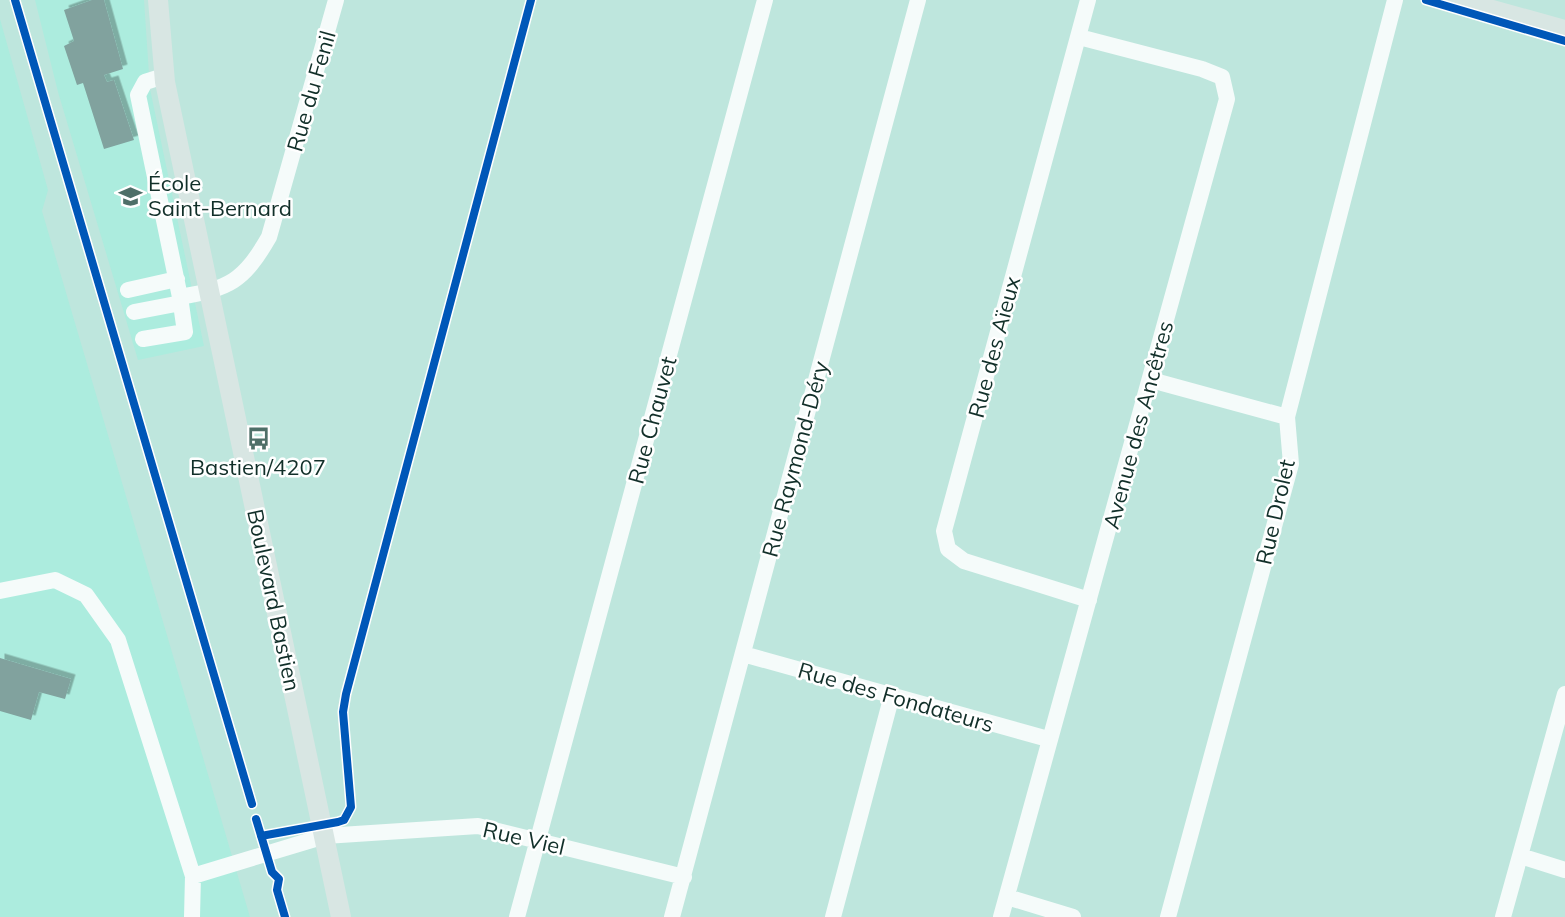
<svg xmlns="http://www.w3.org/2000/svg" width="1565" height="917" viewBox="0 0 1565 917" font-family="Mulish,sans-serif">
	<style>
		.built { fill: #acecde }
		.building { fill: #81a29e; filter: url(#shadow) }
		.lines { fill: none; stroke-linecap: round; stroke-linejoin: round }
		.minor { stroke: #f5fbfa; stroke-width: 16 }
		.major { stroke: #d8e6e3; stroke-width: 20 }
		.cycleway-casing { stroke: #fff; stroke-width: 11 }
		.cycleway { stroke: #0057b8; stroke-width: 8 }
		.labels { text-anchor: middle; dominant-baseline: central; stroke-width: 5; stroke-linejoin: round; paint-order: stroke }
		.street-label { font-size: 22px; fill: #112f29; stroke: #fff }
		.poi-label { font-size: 22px; fill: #112f29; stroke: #fff; text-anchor: start }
	</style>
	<defs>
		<filter id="shadow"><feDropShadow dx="4.5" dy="-4.5" stdDeviation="0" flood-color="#0004"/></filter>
	</defs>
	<rect width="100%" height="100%" fill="#bee6dd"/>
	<path class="built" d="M35,0h109l6,89 54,257 -66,14 -80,-268z
		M0,19l48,171 -6,21 208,706h-250z"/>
	<path class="building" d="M92,0h12l19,69 -19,6 3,7 7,-2 20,60 -30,9 -21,-66 -6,2 -13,-39 10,-5 -10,-31z
		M0,658l71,21 -6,20 -26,-7 -8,28 -31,-9z"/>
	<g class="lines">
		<path class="minor" d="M1088,0l-144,531 4,18 16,12 125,39
			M164,76l-19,6 -7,13 42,202c50,-9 63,-15 89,-60l67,-237
			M128,290l49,-11
			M134,312l47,-9
			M143,339l42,-7 -5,-35
			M1151,380l136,37
			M0,591l55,-11 31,15 32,45 75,236 132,-40 153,-10 206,51
			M743,654l305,85
			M1520,856l45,14
			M1007,897l66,20
			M192,917l1,-41
			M517,917l248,-917
			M672,917l246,-917
			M833,917l59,-222
			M1001,917l226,-818 -5,-22 -20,-8 -123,-32
			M1168,917l123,-453 -4,-47 108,-417
			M1503,917l62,-223"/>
		<path class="major" d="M158,0l7,82 176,835
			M1456,0l109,30"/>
		<defs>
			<path id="cycleway" d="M15,0l237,804
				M1426,0l139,41
				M256,819l16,53 7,7 -2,11 8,27
				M261,836l77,-14 6,-2 7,-13 -8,-95 3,-18 185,-694"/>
		</defs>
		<use href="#cycleway" class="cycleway-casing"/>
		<use href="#cycleway" class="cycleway"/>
	</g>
	<defs>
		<symbol id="school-bare" viewBox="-9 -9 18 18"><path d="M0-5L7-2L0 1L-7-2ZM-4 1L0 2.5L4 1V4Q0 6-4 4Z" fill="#4e6f68" stroke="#fff" stroke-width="2.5" paint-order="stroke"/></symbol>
		<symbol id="bus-bare" viewBox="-9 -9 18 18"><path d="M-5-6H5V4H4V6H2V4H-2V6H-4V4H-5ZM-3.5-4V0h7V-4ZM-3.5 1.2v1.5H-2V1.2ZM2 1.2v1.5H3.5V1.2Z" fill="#4e6f68" stroke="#fff" stroke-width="2.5" paint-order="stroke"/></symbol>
	</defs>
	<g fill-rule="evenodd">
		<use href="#school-bare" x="114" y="180" width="33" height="33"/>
		<use href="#bus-bare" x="242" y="422" width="33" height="33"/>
	</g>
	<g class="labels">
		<g class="street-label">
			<text transform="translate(311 91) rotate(-74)">Rue du Fenil</text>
			<text transform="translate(994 347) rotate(-75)">Rue des Aïeux</text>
			<text transform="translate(652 420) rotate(-75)">Rue Chauvet</text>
			<text transform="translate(1138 425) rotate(-75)">Avenue des Ancêtres</text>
			<text transform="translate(795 459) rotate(-75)">Rue Raymond-Déry</text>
			<text transform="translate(1275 512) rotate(-77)">Rue Drolet</text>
			<text transform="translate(274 600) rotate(78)">Boulevard Bastien</text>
			<text transform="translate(896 697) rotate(16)">Rue des Fondateurs</text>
			<text transform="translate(524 838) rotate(13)">Rue Viel</text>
		</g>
		<g class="poi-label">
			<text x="148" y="183">École<tspan x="148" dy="25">Saint-Bernard</tspan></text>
			<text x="258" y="467" text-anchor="middle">Bastien/4207</text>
		</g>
	</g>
</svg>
